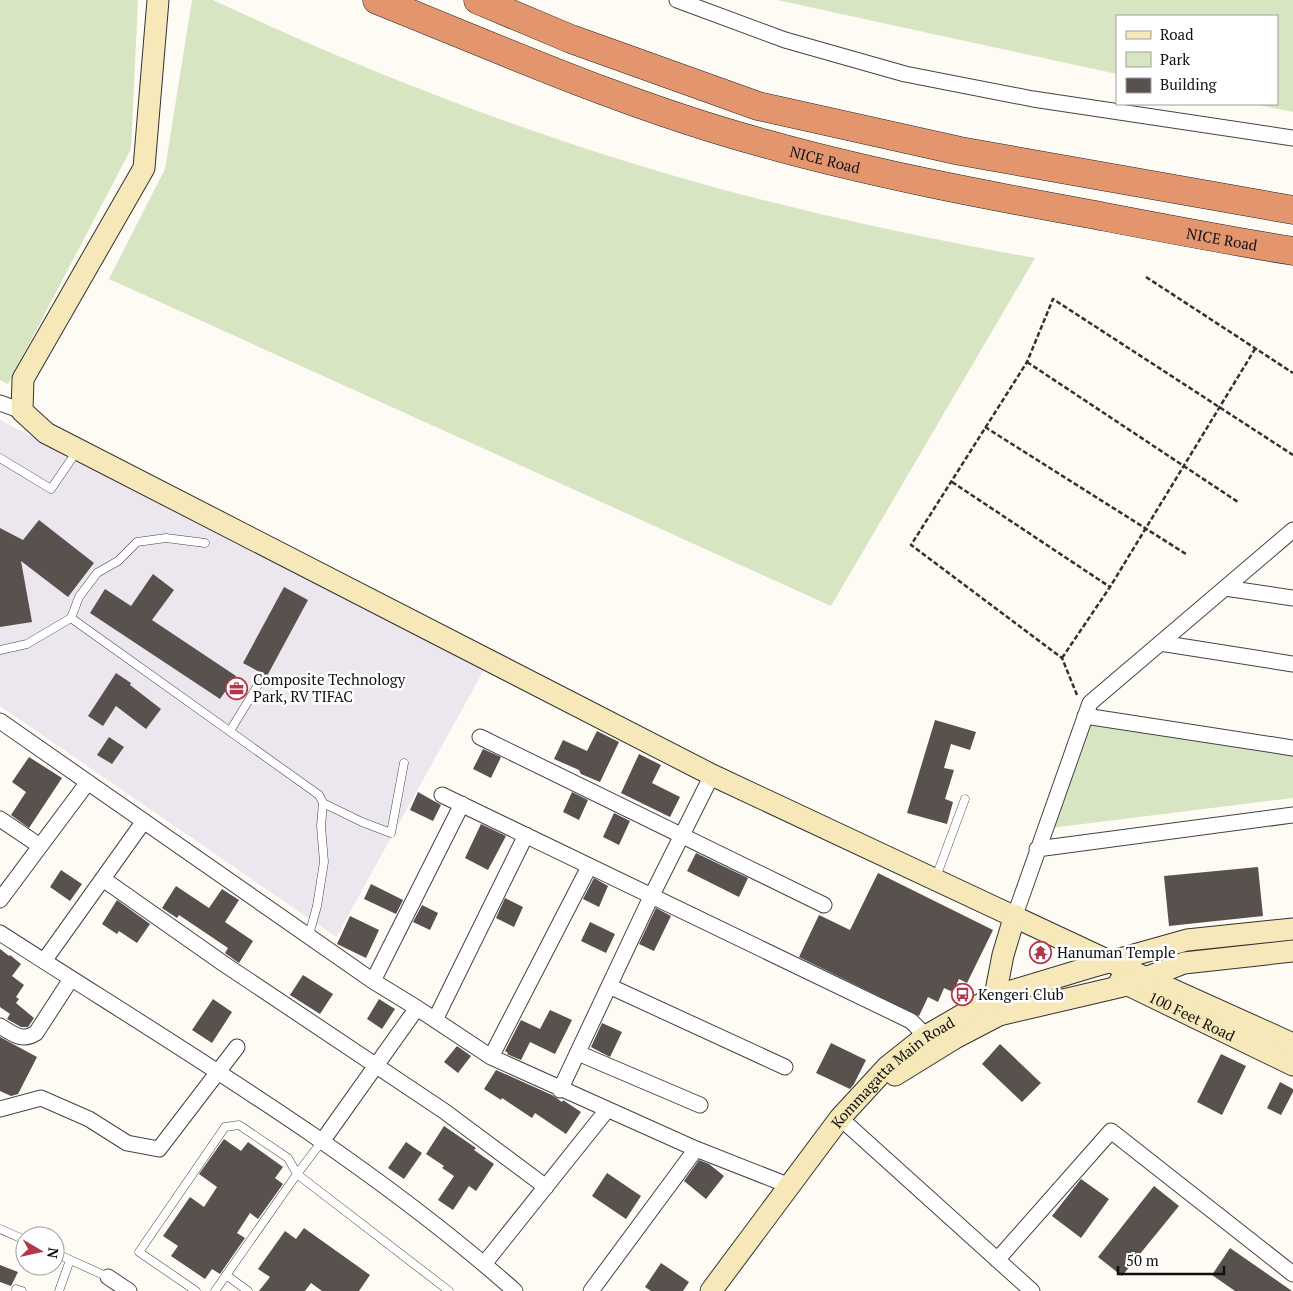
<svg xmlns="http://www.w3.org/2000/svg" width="1293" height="1291" viewBox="0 0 1293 1291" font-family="'PT Serif',serif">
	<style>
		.industrial { fill: #ece6ee }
		.green { fill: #d8e5c2 }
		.building { fill: #58514e }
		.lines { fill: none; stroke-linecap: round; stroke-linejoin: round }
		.lane-casing { stroke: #434343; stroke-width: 9 }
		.street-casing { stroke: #434343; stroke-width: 17 }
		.secondary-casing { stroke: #323232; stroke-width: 23 }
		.highway-casing { stroke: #212121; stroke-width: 29 }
		.path { stroke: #323232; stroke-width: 2.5; stroke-dasharray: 5 2.5; stroke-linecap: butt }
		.lane { stroke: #fff; stroke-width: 8 }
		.street { stroke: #fff; stroke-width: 15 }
		.secondary { stroke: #f6e8b8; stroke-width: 21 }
		.highway { stroke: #e3966e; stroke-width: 28 }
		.labels { text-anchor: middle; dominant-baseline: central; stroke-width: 5; stroke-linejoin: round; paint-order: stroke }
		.street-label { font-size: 15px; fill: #101010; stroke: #fff }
		.poi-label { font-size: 15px; fill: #101010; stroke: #fff; text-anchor: start }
	</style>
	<rect width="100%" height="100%" fill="#fefbf5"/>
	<path class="industrial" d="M0,420l484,250 -148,267 -336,-231z"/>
	<path class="green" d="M0,0h138l-7,149 -123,235 -8,-4z
		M192,0h21c173,81 353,149 538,197 94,24 189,44 284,61l-204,348 -722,-327 56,-110z
		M777,0h516v112l-40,-8h24v-88h-160v58z
		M1091,724l202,32v42l-242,30z"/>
	<path class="building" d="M39,520l55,43 -26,34 -47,-36 11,61 -32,5v-99l23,12z
		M153,574l21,16 -22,30 84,56 -16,23 -130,-86 15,-24 26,17z
		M284,587l24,13 -41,76 -24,-13z
		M116,673l15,10 -1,2 31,24 -15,20 -30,-23 -13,20 -15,-10z
		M935,720l41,12 -6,18 -19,-6 -7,24 10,2 -9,29 8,3 -6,22 -40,-11z
		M597,731l22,11 -19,40 -19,-8 -2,-4 -25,-11 9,-19 24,11z
		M109,737l15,10 -12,17 -15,-9z
		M483,749l18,8 -10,21 -18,-9z
		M639,754l22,11 -9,18 28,14 -10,20 -49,-24z
		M29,757l33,21 -33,50 -18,-13 15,-23 -14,-10z
		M418,792l23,13 -8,16 -23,-11z
		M572,792l16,8 -9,20 -16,-8z
		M614,813l16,8 -11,24 -16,-8z
		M481,824l25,12 -18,34 -23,-12z
		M696,853l52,25 -9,19 -52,-26z
		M1258,867l5,49 -94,10 -5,-50z
		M61,870l21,14 -12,17 -20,-14z
		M878,873l115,57 -26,53 -8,-4 -6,13 -9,-4 -6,14 -10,-5 -9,19 -120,-59 20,-42 31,15z
		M594,878l14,8 -9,21 -16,-8z
		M371,884l32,16 -7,14 -32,-15z
		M176,886l33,22 13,-19 17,11 -14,22 28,19 -14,22 -14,-10 3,-5 -49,-33 -2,3 -15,-10z
		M505,898l18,9 -9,20 -18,-9z
		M117,900l33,24 -13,19 -18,-12 -2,3 -15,-10z
		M422,905l16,8 -8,17 -17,-8z
		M656,908l15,8 -17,35 -15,-7z
		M350,916l29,14 -13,28 -29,-14z
		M590,922l25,12 -9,19 -25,-12z
		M0,949l9,7 1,-1 11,9 -9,12 12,9 -8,12 3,2 -3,4 18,15 -6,9h-7l-14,-8 3,-5 -10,-7z
		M303,975l30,19 -13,20 -30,-19z
		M213,999l19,13 -20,31 -20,-13z
		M379,999l16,10 -13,20 -15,-10z
		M550,1010l22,10 -17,34 -25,-12 -9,18 -14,-6 1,-1 -3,-2 16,-31 19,9z
		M602,1023l20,9 -12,25 -19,-10z
		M0,1037l37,20 -19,37 -7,2 -11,-5z
		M831,1043l35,17 -12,24 -4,5 -34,-16z
		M1000,1044l41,39 -19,19 -40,-38z
		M457,1046l14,10 -13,17 -14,-11z
		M1221,1054l25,12 -24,49 -25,-13z
		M496,1070l56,25 10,7 1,-2 18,12 -15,22 -31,-21 -3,5 -30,-20 -1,2 -17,-11z
		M1280,1082l13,7v3l-12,23 -14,-7z
		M444,1126l32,22 -2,2 20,14 -18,27 -7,-5 -16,24 -15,-10 16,-24 -12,-8 2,-2 -18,-12z
		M224,1139l17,12 7,-9 35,25 -8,11 8,6 -25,35 -8,-6 -13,20 8,5 -25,36 -8,-5 -7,10 -34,-23 7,-10 -15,-10 27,-39 14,10 13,-20 -18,-13z
		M406,1142l16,11 -18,26 -16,-11z
		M699,1160l10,4 15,12 -18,23 -22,-18z
		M607,1173l34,23 -15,23 -34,-23z
		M1081,1179l28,20 -28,39 -29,-22z
		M1154,1186l25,20 -57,70 -24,-19z
		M304,1228l66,47 -11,16h-37l-11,-8 -6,8h-46l11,-14 -12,-8 27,-38 11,8z
		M1230,1248l62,43h-57l-23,-16z
		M661,1263l28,19 -6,9h-32l-6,-4z
		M0,1265l18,7 -7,14 -11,-4z"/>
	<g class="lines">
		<defs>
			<path id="lane" d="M0,458l51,31 26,-38
				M71,618l248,177 4,8 -2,23 3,36 -7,44 -8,29
				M0,650l27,-6 44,-26 8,-21 18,-24 21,-12 19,-19 29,-4 39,5
				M230,731l28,-46
				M323,803l39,19 29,11 13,-70
				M936,877l29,-78
				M323,1140l-26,34 152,117
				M0,1229l25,11
				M55,1253l53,24
				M226,1275l22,16
				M16,1289l6,2
				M59,1291l11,-31
				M196,1291l-57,-39 86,-125 14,-2 49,33 9,16 -82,117"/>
			<path id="street" d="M677,0l108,40 120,34 128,25 260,39
				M0,403l22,8
				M1225,588l68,10
				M1160,643l133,21
				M1085,716l208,32
				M0,721l373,260 44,27 -94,132
				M480,737l344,168
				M442,795l469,226 15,15
				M0,819l40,27
				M1037,849l256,-34
				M103,879l121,85 220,147 102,76
				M0,900l88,-118
				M1015,915l75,-212 203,-173
				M0,933c175,113 358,219 515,358
				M44,961l100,-140
				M373,981l89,-177
				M609,986l176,81
				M417,1008l74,49 205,92 94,37
				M435,1020l91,-185
				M0,1026c13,8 22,16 36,7l35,-54
				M578,1053l122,52
				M491,1057l98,-190
				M560,1090l91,-193 61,-122
				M0,1109l41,-11 48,21 38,24 32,6 78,-102
				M849,1126l183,165
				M997,1260l114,-129 182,143
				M484,1264l123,-154
				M108,1277l21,14
				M591,1291l105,-142"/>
			<g id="secondary">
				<path d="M158,0l-14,168 -121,211 -1,32 24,22 666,342 399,187 182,82"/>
				<path id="s1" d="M1120,981l173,84"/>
				<path d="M997,1007l-2,-11 8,-41 12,-40"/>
				<path d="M895,1075l60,-37 44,-23 128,-30 57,-22 109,-12"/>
				<path id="s2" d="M711,1291l129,-173 47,-51 39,-31 69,-40 96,-29 96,-27 106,-11"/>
			</g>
			<g id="highway">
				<path id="s3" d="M377,0c127,51 253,107 386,143 107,30 217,51 327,71 68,13 135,26 203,37"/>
				<path d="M478,0l93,39 187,67 202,45 333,59"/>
			</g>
		</defs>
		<use href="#lane" class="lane-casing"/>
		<use href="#street" class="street-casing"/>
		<use href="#secondary" class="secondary-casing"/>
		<use href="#highway" class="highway-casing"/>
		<path class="path" d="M1146,277l147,96
			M1027,362l211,140
			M985,427l201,127
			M952,482l158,105
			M1062,658l48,-71 145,-238
			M1077,695l-15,-37 -151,-113 116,-183 26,-63 240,156"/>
		<use href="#lane" class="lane"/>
		<use href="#street" class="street"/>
		<use href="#secondary" class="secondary"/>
		<use href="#highway" class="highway"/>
	</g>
	<defs>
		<symbol id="office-ring" viewBox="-11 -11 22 22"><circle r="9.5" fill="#fff" stroke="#b1384c" stroke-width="1.5"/><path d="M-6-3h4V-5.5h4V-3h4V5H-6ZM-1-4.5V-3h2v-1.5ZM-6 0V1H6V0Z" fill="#b1384c"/></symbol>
		<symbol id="temple-ring" viewBox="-11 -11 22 22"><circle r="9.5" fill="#fff" stroke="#b1384c" stroke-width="1.5"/><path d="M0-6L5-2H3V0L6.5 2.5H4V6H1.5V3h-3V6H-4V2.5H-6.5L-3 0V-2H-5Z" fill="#b1384c"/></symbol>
		<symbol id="bus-ring" viewBox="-11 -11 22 22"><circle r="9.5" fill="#fff" stroke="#b1384c" stroke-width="1.5"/><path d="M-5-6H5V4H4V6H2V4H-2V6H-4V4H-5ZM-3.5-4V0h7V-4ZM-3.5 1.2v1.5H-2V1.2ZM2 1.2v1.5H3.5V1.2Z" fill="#b1384c"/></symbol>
	</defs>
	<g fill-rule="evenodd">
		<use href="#office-ring" x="224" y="676" width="25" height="25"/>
		<use href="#temple-ring" x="1028" y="940" width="25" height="25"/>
		<use href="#bus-ring" x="950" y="982" width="25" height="25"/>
	</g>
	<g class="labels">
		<g class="street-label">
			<text stroke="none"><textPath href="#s3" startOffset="476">NICE Road</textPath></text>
			<text stroke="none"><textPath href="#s3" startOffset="881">NICE Road</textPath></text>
			<text stroke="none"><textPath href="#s1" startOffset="80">100 Feet Road</textPath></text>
			<text stroke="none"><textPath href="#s2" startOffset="286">Kommagatta Main Road</textPath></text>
		</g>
		<g class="poi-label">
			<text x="253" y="679">Composite Technology<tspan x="253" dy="17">Park, RV TIFAC</tspan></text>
			<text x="1057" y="952">Hanuman Temple</text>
			<text x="978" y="994">Kengeri Club</text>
		</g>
	</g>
	<rect x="1116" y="15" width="162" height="90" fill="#ffffff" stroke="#9f9f9f"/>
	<rect x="1126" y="31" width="25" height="8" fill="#f6e8b8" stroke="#9f9f9f"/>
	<text x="1160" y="40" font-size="15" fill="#101010">Road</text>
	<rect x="1126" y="52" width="25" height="15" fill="#d8e5c2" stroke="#9f9f9f"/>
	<text x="1160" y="65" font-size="15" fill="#101010">Park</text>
	<rect x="1126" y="78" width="25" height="15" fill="#58514e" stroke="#9f9f9f"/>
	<text x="1160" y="90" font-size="15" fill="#101010">Building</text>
	<g transform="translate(40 1251) rotate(99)"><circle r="24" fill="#ffffff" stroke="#9f9f9f"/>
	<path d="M0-4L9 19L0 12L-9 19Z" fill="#b1384c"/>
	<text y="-8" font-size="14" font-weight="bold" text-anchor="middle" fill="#101010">N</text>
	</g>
	<path d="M1118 1266v8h106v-8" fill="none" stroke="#101010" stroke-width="2.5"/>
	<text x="1126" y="1266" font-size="15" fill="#101010" stroke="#ffffff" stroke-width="4" paint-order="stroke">50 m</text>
</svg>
